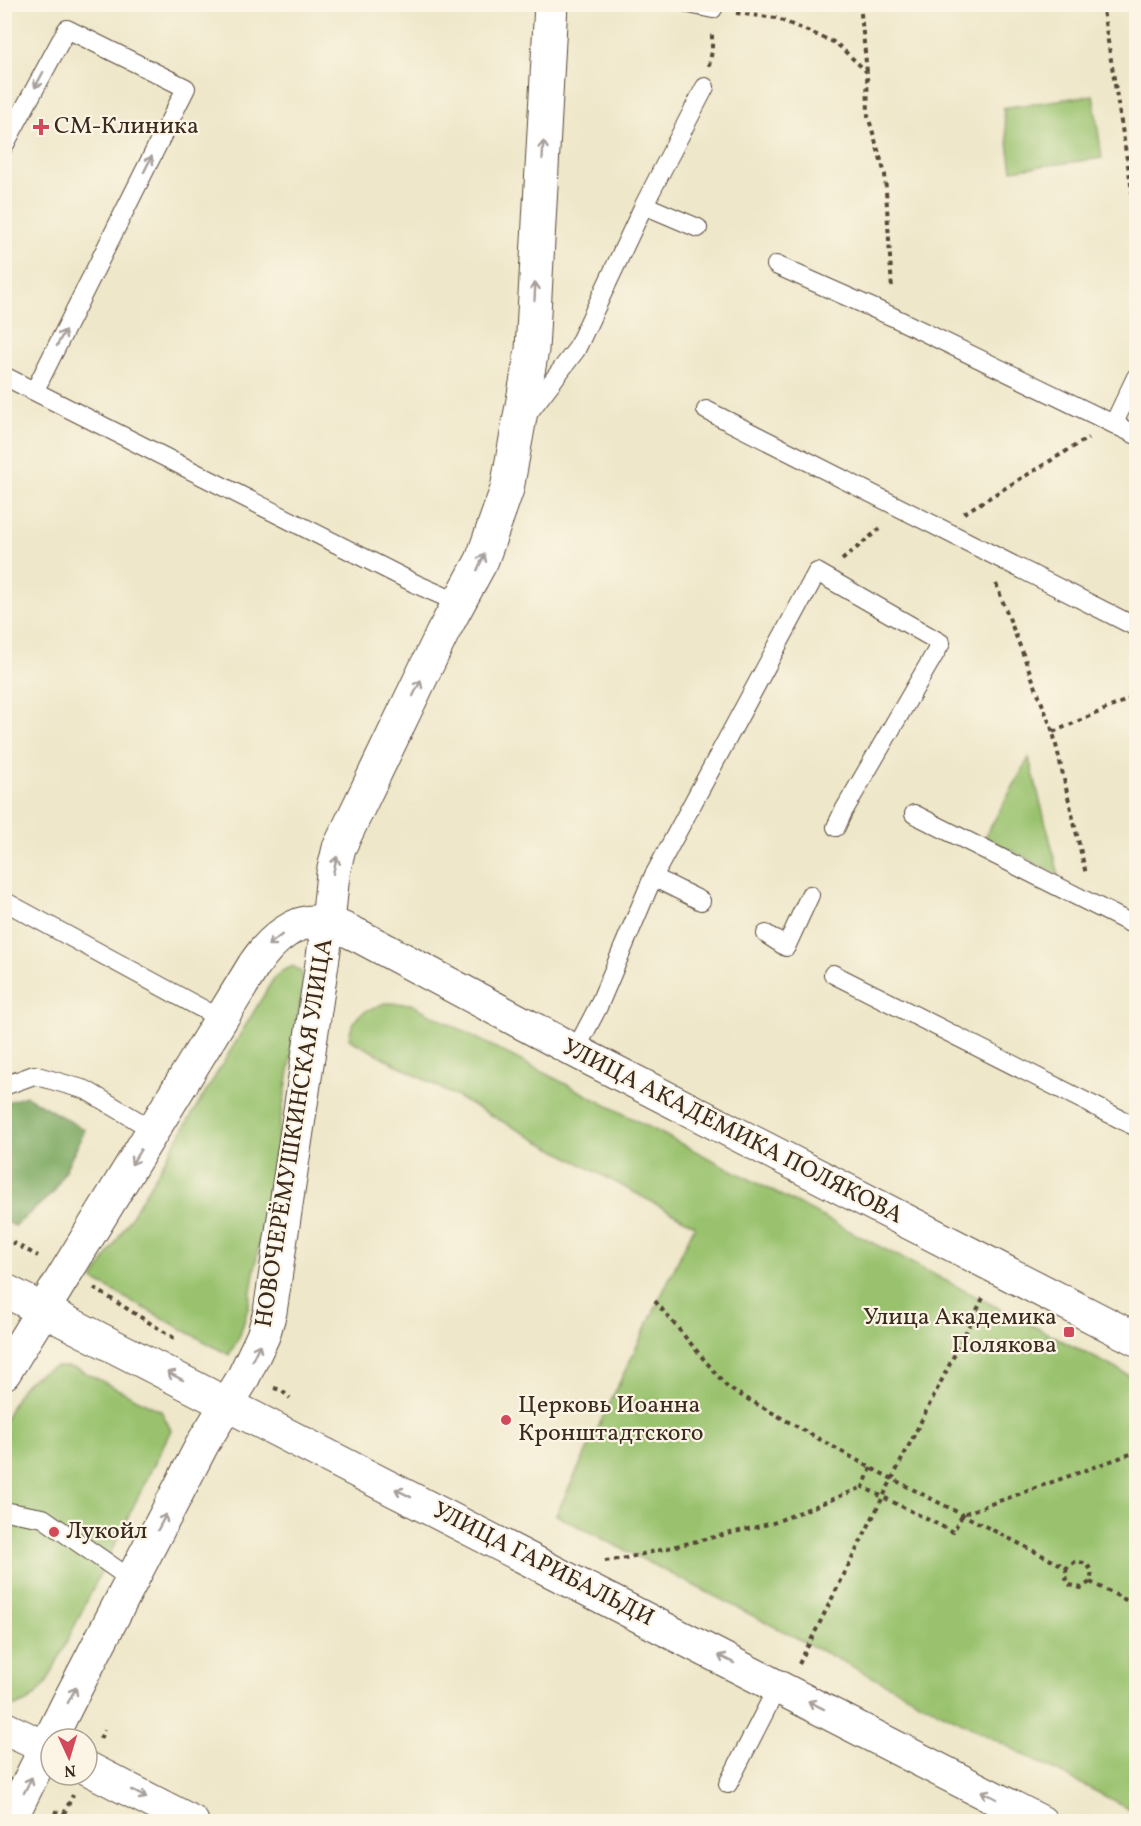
<svg xmlns="http://www.w3.org/2000/svg" width="1141" height="1826" viewBox="0 0 1141 1826" font-family="Vollkorn,serif">
	<style>
		.green { fill: #9ac26e; stroke: #6a7646; stroke-width: 1.5 }
		.forest { fill: #7ba861; stroke: #5b6940; stroke-width: 1.5 }
		.lines { fill: none; stroke-linecap: round; stroke-linejoin: round }
		.service-casing { stroke: #564638; stroke-width: 20 }
		.minor-casing { stroke: #564638; stroke-width: 35 }
		.tertiary-casing { stroke: #564638; stroke-width: 35 }
		.path { stroke: #564638; stroke-width: 4; stroke-dasharray: 4.5 4.5; stroke-linecap: butt }
		.service { stroke: #fff; stroke-width: 18 }
		.minor { stroke: #fff; stroke-width: 33 }
		.tertiary { stroke: #fff; stroke-width: 33 }
		.oneway { stroke: #a79f9a }
		.poi-dot { fill: #d1495b; stroke: #fcf5e5; stroke-width: 2 }
		.labels { text-anchor: middle; dominant-baseline: central; stroke-width: 4.5; stroke-linejoin: round; paint-order: stroke }
		.poi-label { font-size: 24px; fill: #3b2a1e; stroke: #fcf5e5; text-anchor: start }
		.street-label { font-size: 24px; fill: #3b2a1e; stroke: #fcf5e5 }
	</style>
	<rect width="100%" height="100%" fill="#fcf5e5"/>
	<filter id="ink" filterUnits="userSpaceOnUse"><feTurbulence type="fractalNoise" baseFrequency=".0167" numOctaves="2"/><feDisplacementMap in="SourceGraphic" scale="12" xChannelSelector="R" yChannelSelector="G"/><feConvolveMatrix kernelMatrix="1 2 1 2 8 2 1 2 1" color-interpolation-filters="sRGB"/></filter>
	<filter id="wash" filterUnits="userSpaceOnUse"><feTurbulence type="fractalNoise" baseFrequency=".008" numOctaves="4" result="noise"/><feDisplacementMap in="SourceGraphic" scale="24" xChannelSelector="R" yChannelSelector="G"/><feGaussianBlur stdDeviation="1.35" result="paint"/><feColorMatrix in="noise" values="0 0 0 0 0 0 0 0 0 0 0 0 0 0 0 0 0 1.4 0 .05"/><feComposite in="paint" operator="in"/></filter>
	<g filter="url(#wash)">
		<rect width="100%" height="100%" fill="#eee7c9"/>
		<path class="green" d="M1093,95l9,63 -90,12 -9,-62z
			M1029,758l30,117 -74,-38z
			M293,966l9,7 1,17 -55,318 -8,27 -11,20 -136,-75 181,-302 8,-7z
			M385,1003l26,1 725,375v433l-580,-297 139,-290 -346,-186c3,-25 15,-28 36,-36z
			M55,1367h13l10,2 83,42 10,19 -124,252c-10,14 -24,27 -43,24v-285c15,-30 17,-42 51,-54z"/>
		<path class="forest" d="M26,1096l59,34 -31,62 -39,34 -10,-5v-118z"/>
	</g>
	<g filter="url(#ink)">
		<g class="lines">
			<defs>
				<path id="service" d="M689,4l24,5 2,-5
					M4,146l63,-117 119,59 -151,302
					M644,205l54,23
					M776,265l117,52 243,118
					M4,376l412,208 43,19
					M706,410l430,217
					M526,416l50,-66 68,-145 61,-118
					M1114,423l22,-46
					M914,814l222,112
					M653,877l48,24
					M4,901l217,118
					M766,934l20,13 24,-52
					M833,974l303,153
					M575,1051l23,-44 55,-130 164,-305 124,71 -98,169 -7,15
					M4,1086l30,-11 52,15 67,40
					M4,1511l39,7 89,62
					M728,1784l50,-98"/>
				<path id="minor" d="M43,1310l211,-345c16,-24 42,-49 72,-42 12,2 24,9 35,14l214,114 561,288"/>
				<path id="tertiary" d="M4,1290l1037,532
					M4,1373l39,-63
					M4,1728l47,22
					M87,1768l105,54
					M9,1822l58,-117 136,-262 39,-63 21,-44 7,-24 58,-389 5,-50 6,-25 104,-216 39,-72 25,-71 25,-139 19,-346"/>
			</defs>
			<use href="#service" class="service-casing"/>
			<use href="#minor" class="minor-casing"/>
			<use href="#tertiary" class="tertiary-casing"/>
			<path class="path" d="M860,4l7,68
				M1102,4l34,211
				M736,13l40,5 60,25 31,29 1,44 17,58 7,116
				M709,66l3,-15v-20
				M964,513l124,-75
				M842,560l41,-34
				M996,584l57,148 33,142
				M1053,732l83,-36
				M4,1238l34,18
				M94,1288l83,52
				M655,1301l73,87 143,80 196,100 9,-7 11,3 5,8 -2,10 46,23
				M274,1388l7,2 9,8
				M871,1468l-8,19 90,45 10,-18 173,-62
				M605,1561l21,-3 147,-35 90,-36
				M1067,1568l-2,8 5,9 11,3 9,-6
				M799,1664l185,-368
				M100,1739l4,-9
				M54,1811l22,11
				M60,1822l13,-27"/>
			<use href="#service" class="service"/>
			<use href="#minor" class="minor"/>
			<use href="#tertiary" class="tertiary"/>
		</g>
		<defs><path id="oneway-shaft" d="M-6 0H5M1.5-3L5.5 0L1.5 3" fill="none" stroke-width="1.6" stroke-linecap="round" stroke-linejoin="round" transform="scale(1.5)"/></defs>
		<g class="oneway">
			<use href="#oneway-shaft" transform="translate(39 80) rotate(118)"/>
			<use href="#oneway-shaft" transform="translate(543 150) rotate(-87)"/>
			<use href="#oneway-shaft" transform="translate(148 164) rotate(-63)"/>
			<use href="#oneway-shaft" transform="translate(535 291) rotate(-87)"/>
			<use href="#oneway-shaft" transform="translate(61 338) rotate(-63)"/>
			<use href="#oneway-shaft" transform="translate(481 562) rotate(-65)"/>
			<use href="#oneway-shaft" transform="translate(417 688) rotate(-64)"/>
			<use href="#oneway-shaft" transform="translate(335 865) rotate(-77)"/>
			<use href="#oneway-shaft" transform="translate(275 940) rotate(142)"/>
			<use href="#oneway-shaft" transform="translate(136 1157) rotate(121)"/>
			<use href="#oneway-shaft" transform="translate(256 1352) rotate(-65)"/>
			<use href="#oneway-shaft" transform="translate(175 1376) rotate(-153)"/>
			<use href="#oneway-shaft" transform="translate(403 1493) rotate(-153)"/>
			<use href="#oneway-shaft" transform="translate(162 1522) rotate(-62)"/>
			<use href="#oneway-shaft" transform="translate(726 1659) rotate(-153)"/>
			<use href="#oneway-shaft" transform="translate(72 1695) rotate(-62)"/>
			<use href="#oneway-shaft" transform="translate(816 1705) rotate(-153)"/>
			<use href="#oneway-shaft" transform="translate(28 1785) rotate(-63)"/>
			<use href="#oneway-shaft" transform="translate(139 1794) rotate(27)"/>
			<use href="#oneway-shaft" transform="translate(989 1795) rotate(-153)"/>
		</g>
	</g>
	<g class="poi-dot">
		<path d="M38 118h6v6h6v6h-6v6h-6v-6h-6v-6h6z"/>
		<rect x="1063" y="1326" width="12" height="12" rx="3"/>
		<circle cx="506" cy="1420" r="6"/>
		<circle cx="54" cy="1532" r="6"/>
	</g>
	<g class="labels">
		<g class="poi-label">
			<text x="54" y="127">СМ-Клиника</text>
			<text x="1057" y="1318" text-anchor="end">Улица Академика<tspan x="1057" dy="28">Полякова</tspan></text>
			<text x="518" y="1406">Церковь Иоанна<tspan x="518" dy="28">Кронштадтского</tspan></text>
			<text x="66" y="1532">Лукойл</text>
		</g>
		<g class="street-label">
			<text transform="translate(732 1132) rotate(27)">УЛИЦА АКАДЕМИКА ПОЛЯКОВА</text>
			<text transform="translate(295 1133) rotate(-81)">НОВОЧЕРЁМУШКИНСКАЯ УЛИЦА</text>
			<text transform="translate(543 1565) rotate(27)">УЛИЦА ГАРИБАЛЬДИ</text>
		</g>
	</g>
	<rect width="1141" height="1826" fill="none" stroke="#fcf5e5" stroke-width="24"/>
	<g transform="translate(69 1757) rotate(176)"><circle r="28" fill="#fcf5e5" stroke="#afa495" stroke-width="1.5"/>
	<path d="M0-4.5L10 22L0 15L-10 22Z" fill="#d1495b"/>
	<text y="-9" font-size="16" font-weight="bold" text-anchor="middle" fill="#3b2a1e">N</text>
	</g>
</svg>
